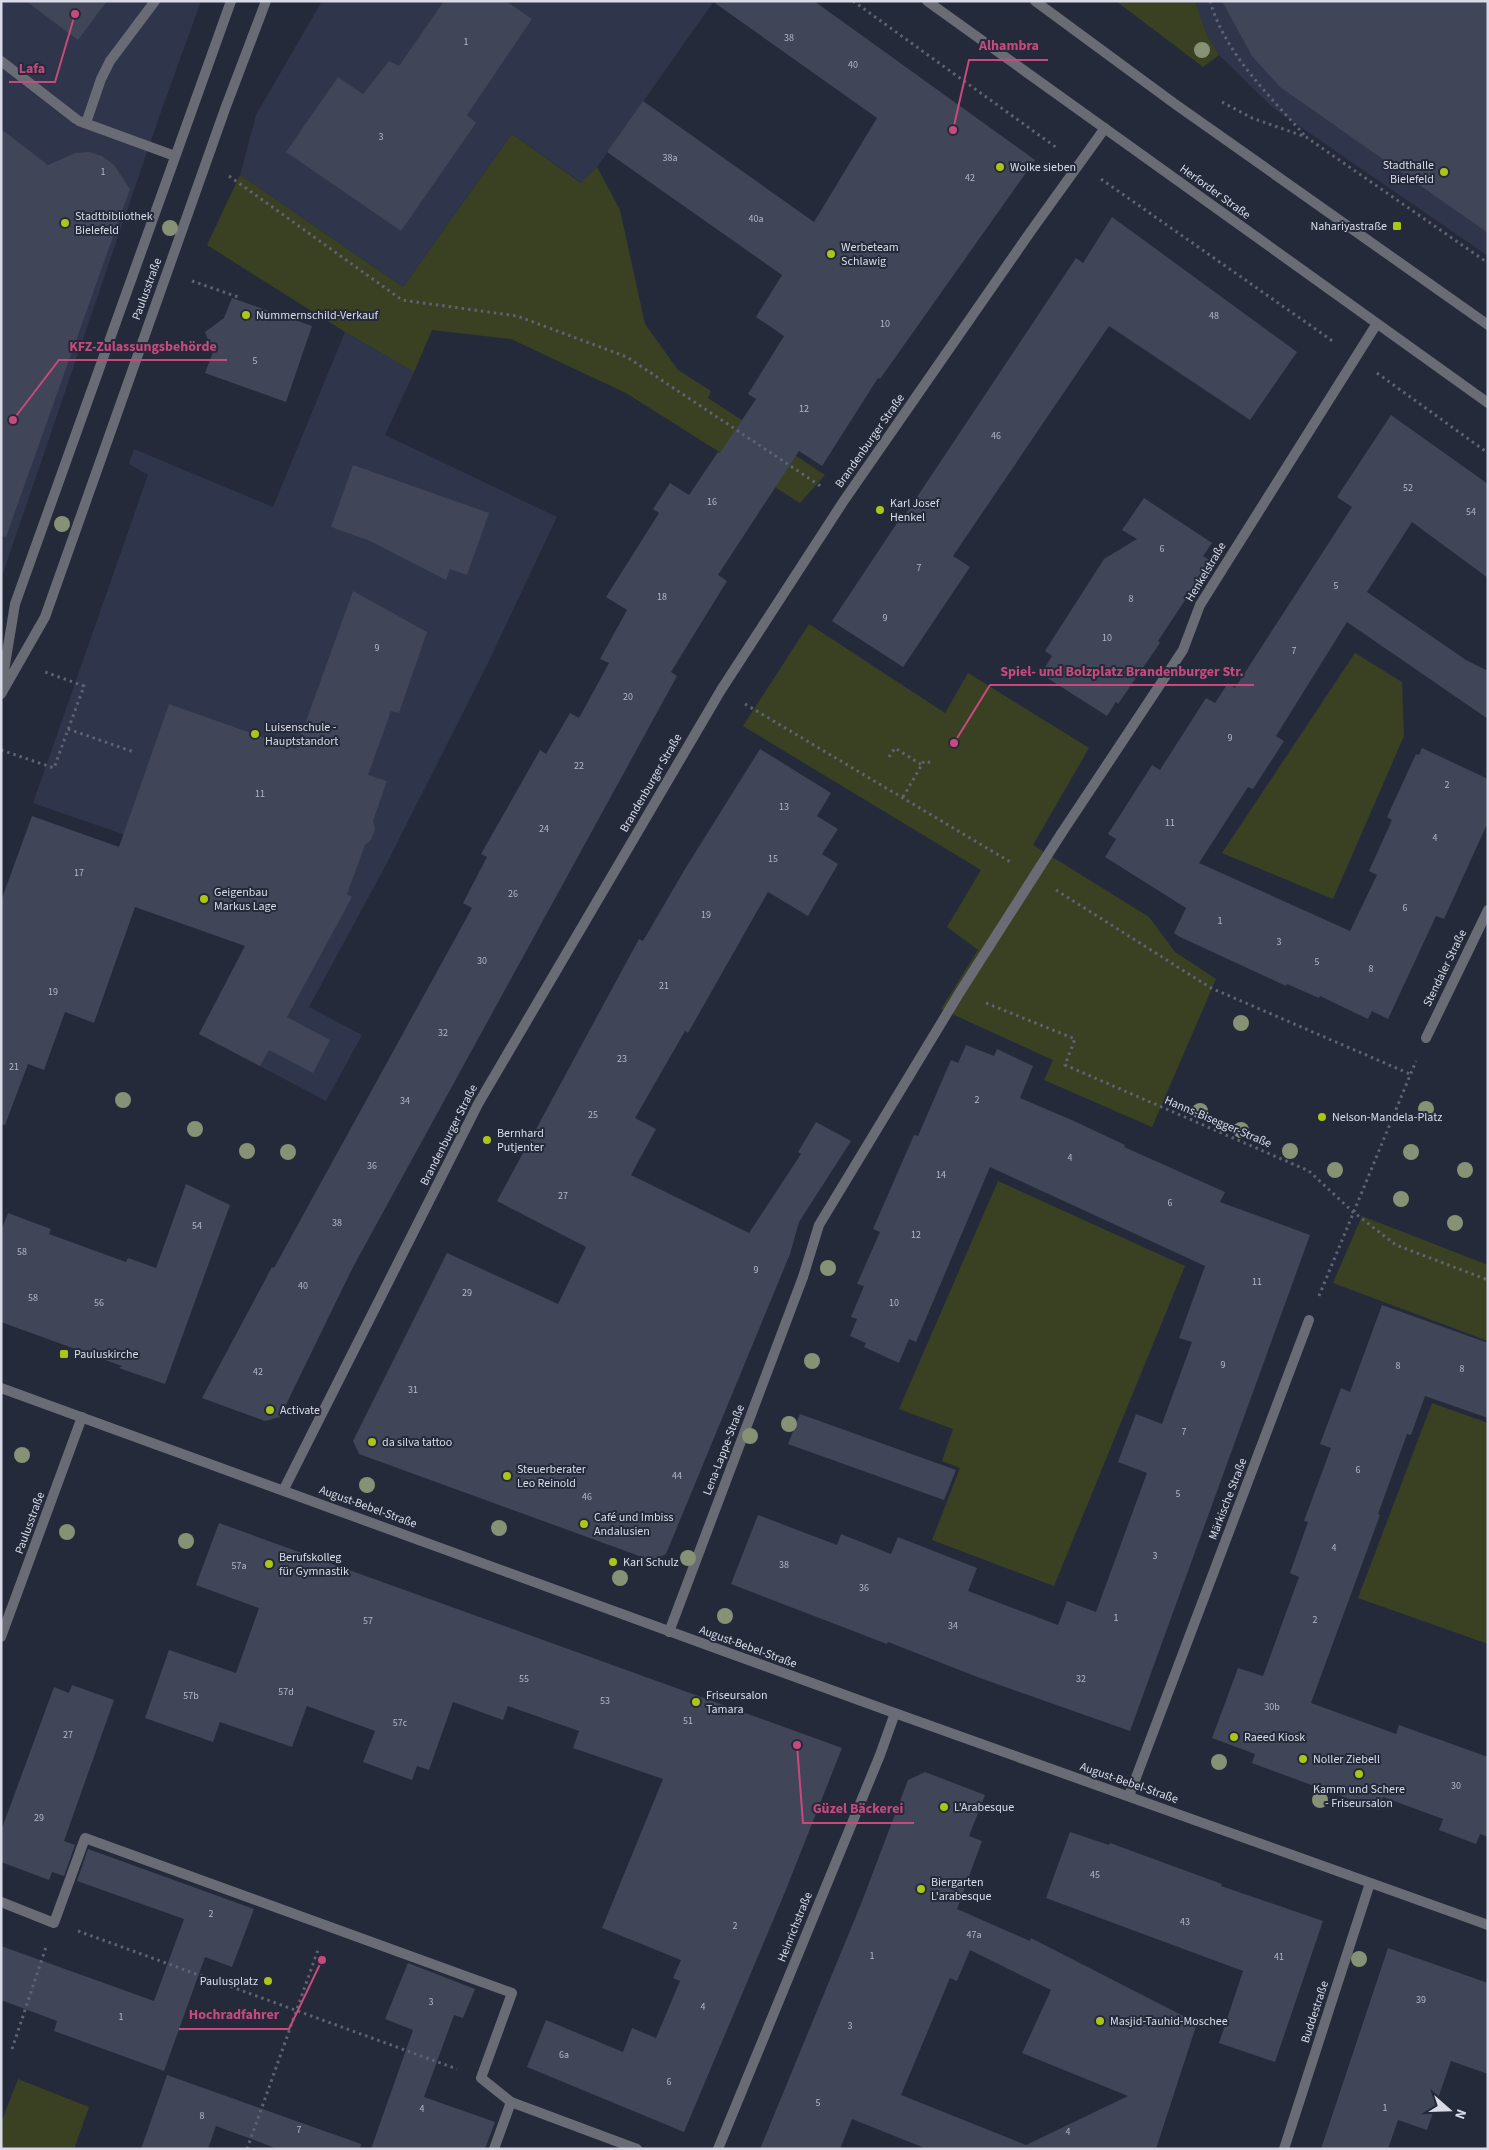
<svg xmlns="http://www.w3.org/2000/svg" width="1489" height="2150" viewBox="0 0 1489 2150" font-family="'Source Sans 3',sans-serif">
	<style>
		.built { fill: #2f354b }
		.green { fill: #3a4123 }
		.building { fill: #404557; fill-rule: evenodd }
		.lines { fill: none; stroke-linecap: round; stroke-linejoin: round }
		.path { stroke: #5e6272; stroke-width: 3; stroke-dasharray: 2.5 4; stroke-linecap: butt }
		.service { stroke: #696c75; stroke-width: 10 }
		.pedestrian { stroke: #696c75; stroke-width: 10 }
		.minor { stroke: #696c75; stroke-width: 10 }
		.tertiary { stroke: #696c75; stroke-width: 10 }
		.tree { fill: #869175 }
		.poi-dot { fill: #aac717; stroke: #252a3b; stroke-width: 2 }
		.labels { text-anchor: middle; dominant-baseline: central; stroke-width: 4; stroke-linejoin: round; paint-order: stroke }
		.number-label { font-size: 10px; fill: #b3b6c4 }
		.poi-label { font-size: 12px; fill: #d9dce8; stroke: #252a3b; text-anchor: start }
		.street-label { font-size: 12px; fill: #d9dce8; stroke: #252a3b }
		.leader { fill: none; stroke: #c8497e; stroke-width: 2 }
		.callout-dot { fill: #c8497e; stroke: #252a3b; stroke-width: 2 }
		.callout-label { font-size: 14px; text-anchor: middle; font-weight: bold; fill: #c8497e; stroke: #252a3b; stroke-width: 4; stroke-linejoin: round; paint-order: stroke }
	</style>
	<rect width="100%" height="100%" fill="#252a3b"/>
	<path class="built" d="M1,1h200l-43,119 -157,459z
		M322,1h392l-117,166 -15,16 -70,-49 -109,153 -163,-112 16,-60z
		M1195,1h293v255l-215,-148 -54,-53 -12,-20z
		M345,332l69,40 -29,63 172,82 -70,148 -99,196 -79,146 53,28 -36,66 -127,-67 65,-123 -64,-50 -167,-58 115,-328 -19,-11 5,-15 139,58z"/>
	<path class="green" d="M1116,1h79l12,34 12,20 -16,12z
		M512,134l69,49 16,-16 23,43 25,114 33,46 33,21 -3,7 117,77 -25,28 -174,-110 -115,-54 -79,-9 -18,42 -69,-40 -138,-87 33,-70 163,112z
		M809,624l136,89 23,-40 121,75 -56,97 116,72 26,35 41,27 -64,148 -108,-47 9,-20 -112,-51 37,-59 -31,-23 34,-57 -238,-144z
		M1355,653l47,29 2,54 -71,163 -111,-46z
		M998,1181l187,85 -131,320 -122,-46 28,-72 -18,-7 11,-32 -54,-20z
		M1362,1216l126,49v76l-155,-58z
		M1432,1403l56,20v221l-130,-46z
		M18,2079l71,28 -15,42h-73v-26z"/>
	<path class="building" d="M26,1h81l-29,39z
		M444,1h62l26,18 -65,96 9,8 -75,108 -115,-79 52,-75 25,17 26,-33 10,5z
		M712,1h102l221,159 -155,219 -2,-1 -56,88 -23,-15 -81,124 9,6 -56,91 6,4 -324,591 -73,150 -15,4 -63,-23 70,-131 2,1 198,-360 -9,-5 24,-46 -6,-3 59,-104 6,4 24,-41 9,5 30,-55 -9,-4 27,-49 -21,-13 53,-84 -6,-4 17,-26 19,12 29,-43 2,1 36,-54 -8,-5 36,-58 -28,-19 26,-42 -175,-123 36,-51 171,121 63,-104z
		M1222,1h266v232l-208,-146 -28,-31z
		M1,129l47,36 27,-12 14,-1 13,4 12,9 16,24 -124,348 -5,-1z
		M1112,217l185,135 -47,68 -141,-94 -156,230 17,11 -67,100 -71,-46 67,-101 2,1 175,-263 7,5z
		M232,298l80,28 -26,76 -81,-29 8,-21 -8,-20 19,-14z
		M1391,415l97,69v94l-76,-56 -45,70 99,68 22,11v48l-141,-97 -71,114 8,5 -31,48 -5,-2 -49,76 151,68 27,-56 -8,-4 23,-51 -5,-3 29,-63 3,1 3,-7 66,31v43l-44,97 -8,-3 -48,103 -16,-8 -4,8 -48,-23 -1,2 -32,-14 -1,2 -106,-49 -6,-4 12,-25 -81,-51 11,-18 -8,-5 44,-69 8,5 46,-72 9,5 13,-20 7,5 117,-181 -15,-10z
		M353,465l136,48 -22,62 -17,-6 -4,11 -76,-39 -39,-14z
		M1144,498l68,45 -9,13 8,5 -53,80 2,2 -42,61 -2,-2 -9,14 -66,-42 11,-18 -7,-5 59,-92 33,-20 -15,-9z
		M353,591l74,41 -28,81 -8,-2 -23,64 19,6 -14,40 2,8 -4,11 -6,5 -18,49 5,3 -65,120 43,23 -17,33 -44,-23 -9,16 -61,-32 46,-88 -110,-39 -41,116 -29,-11 -21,58 -16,-6 -23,61 -4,-1v-223l31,-85 87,31 50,-143 127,45z
		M760,749l71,44 -14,23 21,13 -16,25 16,10 -30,52 -40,-24 -80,141 -3,-2 -50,87 21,11 -25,46 118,58 52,-79 -3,-2 18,-30 35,19 -52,81 -9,32 -124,300 -13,7 -294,-107 -6,-13 94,-188 111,51 28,-57 -89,-46 142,-262 4,2 42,-72z
		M966,1045l28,11 3,-7 36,17 -13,32 54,23 51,24 -1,2 101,45 -5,10 90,33 -180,496 -150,-53 -92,-36 -1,2 -156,-60 27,-69 79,30 4,-11 50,20 7,-17 79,31 -9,23 90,34 9,-24 29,11 51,-139 -29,-11 18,-48 26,10 30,-82 -13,-4 26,-72 -215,-99 -74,175 -7,-3 -10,24 -35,-16 2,-4 -16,-7 7,-17 -6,-2 13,-31 -7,-2 23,-52 -7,-3 41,-94 4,1 33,-76 7,3z
		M186,1184l44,21 -65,179 -46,-16 3,-2 -121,-44v-91l7,-18 43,16 -2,5 77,28 2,-4 28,10z
		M1382,1305l106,38v75l-63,-22 -14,39 -4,-1 -29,80 2,1 -69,188 85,31 3,-9 89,32v80l-8,-3 -4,10 -37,-14 4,-11 -60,-22 -4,13 -127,-47 3,-9 -43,-16 26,-70 25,8 36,-99 -9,-4 18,-51 -4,-1 27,-73 -11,-4 21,-56 9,4z
		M800,1414l156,56 -12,30 -156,-56z
		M219,1523l623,225 -57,144 -101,240 -157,-65 19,-47 77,32 9,-24 24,10 24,-57 -7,-3 8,-18 -79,-32 61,-149 -90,-31 6,-17 -71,-25 -5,14 -50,-18 -24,68 -12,-4 -5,14 -49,-18 12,-31 -68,-25 -15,41 -72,-25 -7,20 -68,-24 24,-68 67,23 23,-65 -63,-23z
		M72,1685l42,15 -50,141 11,4 -11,31 -12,-4 -3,8 -48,-18v-31l53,-144 15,6z
		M925,1772l60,23 -16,41 13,5 -25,68 73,32 1,-3 166,85 -41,126h-229l-75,-30 -12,30h-80l101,-245 47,-124zM970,1950l81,40 -29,63 106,43 -102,49 -125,-50 49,-117 7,3z
		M1070,1832l39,13 1,-2 112,41 -1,2 102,35 -48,141 -56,-19 24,-72 -197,-73z
		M88,1849l166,60 -22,58 -27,-10 -41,114 -110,-40 3,-10 -56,-21v-54l153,55 30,-82 -107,-38z
		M1388,1948l100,35v91l-37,-13 -24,69 -29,-10 -10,29h-67z
		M408,1963l67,26 -12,29 -9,-3 -30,82 71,25 -10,27h-114l42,-119 -28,-11z
		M167,2075l194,69 -1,5h-82l-62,-23 -8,23h-67z"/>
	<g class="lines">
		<path class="path" d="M853,1l204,147
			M1210,1c15,53 60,95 95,135
			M1222,102l30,16 54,19 182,126
			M229,176l173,124 115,16 110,41 195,130
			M1101,179l233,163
			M192,281l46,16 -1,3
			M1377,373l111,80
			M745,704l267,159
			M68,729l66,23
			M1,750l53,18 30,-82 -39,-14
			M889,757l6,-9 27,17
			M903,797l21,-36 8,2
			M1056,890l155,98 199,86
			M986,1003l89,36 -10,26 244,106 43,40 44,34 92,35
			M1319,1296l97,-235
			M78,1931l379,138
			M12,2049l34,-102
			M247,2149l71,-199"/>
		<path class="service" d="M79,121l96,35
			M86,123l15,-44 9,-18 45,-60
			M803,1277l16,-52 141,-233 101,-158
			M1,1902l53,21 31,-85 427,155 -31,85 30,24 126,47
			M494,2149l17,-47"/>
		<path class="pedestrian" d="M1,61l75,58"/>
		<path class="minor" d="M1,689l14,-85 216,-603
			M1,694l44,-77 180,-508 41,-108
			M1061,834l122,-184 17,-45 176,-280
			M1426,1038l62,-128
			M1,1388c297,107 592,216 888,323 200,73 400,142 599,214
			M284,1489l194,-385 243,-414 122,-188 188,-271 74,-103
			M669,1632l134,-355
			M1,1637l81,-220
			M1129,1796l180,-476
			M718,2149l162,-394 15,-42
			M1284,2149l86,-266"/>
		<path class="tertiary" d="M927,1l561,402
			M1035,1l140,103 313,221"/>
	</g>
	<g class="tree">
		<circle cx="1202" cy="50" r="8"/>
		<circle cx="170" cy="228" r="8"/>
		<circle cx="62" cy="524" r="8"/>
		<circle cx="1241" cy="1023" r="8"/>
		<circle cx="123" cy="1100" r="8"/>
		<circle cx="1426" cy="1109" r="8"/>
		<circle cx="1200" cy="1111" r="8"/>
		<circle cx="195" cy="1129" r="8"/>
		<circle cx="1241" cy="1130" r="8"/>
		<circle cx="247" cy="1151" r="8"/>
		<circle cx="1290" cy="1151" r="8"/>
		<circle cx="288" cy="1152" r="8"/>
		<circle cx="1411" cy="1152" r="8"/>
		<circle cx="1335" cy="1170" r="8"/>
		<circle cx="1465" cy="1170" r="8"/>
		<circle cx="1401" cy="1199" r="8"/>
		<circle cx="1455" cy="1223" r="8"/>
		<circle cx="828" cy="1268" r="8"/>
		<circle cx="812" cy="1361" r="8"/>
		<circle cx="789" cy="1424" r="8"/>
		<circle cx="750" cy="1436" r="8"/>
		<circle cx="22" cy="1455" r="8"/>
		<circle cx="367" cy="1485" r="8"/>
		<circle cx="499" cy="1528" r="8"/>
		<circle cx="67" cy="1532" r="8"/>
		<circle cx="186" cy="1541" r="8"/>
		<circle cx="688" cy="1558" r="8"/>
		<circle cx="620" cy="1578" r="8"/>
		<circle cx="725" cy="1616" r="8"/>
		<circle cx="1219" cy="1762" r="8"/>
		<circle cx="1320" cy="1800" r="8"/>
		<circle cx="1359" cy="1959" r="8"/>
	</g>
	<g class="poi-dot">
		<circle cx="1000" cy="167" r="5"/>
		<circle cx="1444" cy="172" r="5"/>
		<circle cx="65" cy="223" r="5"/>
		<rect x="1392" y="221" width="10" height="10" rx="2.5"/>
		<circle cx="831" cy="254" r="5"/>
		<circle cx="246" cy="315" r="5"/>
		<circle cx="880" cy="510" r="5"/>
		<circle cx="255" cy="734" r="5"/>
		<circle cx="204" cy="899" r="5"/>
		<circle cx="1322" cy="1117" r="5"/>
		<circle cx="487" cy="1140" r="5"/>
		<rect x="59" y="1349" width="10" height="10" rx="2.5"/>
		<circle cx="270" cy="1410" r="5"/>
		<circle cx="372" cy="1442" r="5"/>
		<circle cx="507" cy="1476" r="5"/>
		<circle cx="584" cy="1524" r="5"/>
		<circle cx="613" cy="1562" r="5"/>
		<circle cx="269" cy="1564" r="5"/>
		<circle cx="696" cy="1702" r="5"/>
		<circle cx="1234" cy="1737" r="5"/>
		<circle cx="1303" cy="1759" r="5"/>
		<circle cx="1359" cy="1774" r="5"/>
		<circle cx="944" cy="1807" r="5"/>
		<circle cx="921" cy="1889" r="5"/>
		<circle cx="268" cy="1981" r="5"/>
		<circle cx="1100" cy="2021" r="5"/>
	</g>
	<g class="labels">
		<g class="number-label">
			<text x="789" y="38">38</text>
			<text x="466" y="42">1</text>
			<text x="853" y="65">40</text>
			<text x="381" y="137">3</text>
			<text x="670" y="158">38a</text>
			<text x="103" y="172">1</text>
			<text x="970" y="178">42</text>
			<text x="756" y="219">40a</text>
			<text x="1214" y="316">48</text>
			<text x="885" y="324">10</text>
			<text x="255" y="361">5</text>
			<text x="804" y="409">12</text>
			<text x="996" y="436">46</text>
			<text x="1408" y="488">52</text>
			<text x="712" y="502">16</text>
			<text x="1471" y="512">54</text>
			<text x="1162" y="549">6</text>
			<text x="919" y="568">7</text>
			<text x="1336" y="586">5</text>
			<text x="662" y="597">18</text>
			<text x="1131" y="599">8</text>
			<text x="885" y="618">9</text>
			<text x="1107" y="638">10</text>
			<text x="377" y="648">9</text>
			<text x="1294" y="651">7</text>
			<text x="628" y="697">20</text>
			<text x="1230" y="738">9</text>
			<text x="579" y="766">22</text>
			<text x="1447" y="785">2</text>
			<text x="260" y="794">11</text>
			<text x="784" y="807">13</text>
			<text x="1170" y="823">11</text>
			<text x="544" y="829">24</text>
			<text x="1435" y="838">4</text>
			<text x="773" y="859">15</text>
			<text x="79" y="873">17</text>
			<text x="513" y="894">26</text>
			<text x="1405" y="908">6</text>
			<text x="706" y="915">19</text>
			<text x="1220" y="921">1</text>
			<text x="1279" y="942">3</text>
			<text x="482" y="961">30</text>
			<text x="1317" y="962">5</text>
			<text x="1371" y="969">8</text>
			<text x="664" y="986">21</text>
			<text x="53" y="992">19</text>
			<text x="443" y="1033">32</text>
			<text x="622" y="1059">23</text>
			<text x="14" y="1067">21</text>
			<text x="977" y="1100">2</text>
			<text x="405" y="1101">34</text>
			<text x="593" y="1115">25</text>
			<text x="1070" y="1158">4</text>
			<text x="372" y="1166">36</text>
			<text x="941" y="1175">14</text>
			<text x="563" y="1196">27</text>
			<text x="1170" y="1203">6</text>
			<text x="337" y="1223">38</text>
			<text x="197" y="1226">54</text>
			<text x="916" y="1235">12</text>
			<text x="22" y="1252">58</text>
			<text x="756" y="1270">9</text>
			<text x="1257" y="1282">11</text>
			<text x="303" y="1286">40</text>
			<text x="467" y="1293">29</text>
			<text x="33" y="1298">58</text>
			<text x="99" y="1303">56</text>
			<text x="894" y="1303">10</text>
			<text x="1223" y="1365">9</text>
			<text x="1398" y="1366">8</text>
			<text x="1462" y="1369">8</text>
			<text x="258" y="1372">42</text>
			<text x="413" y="1390">31</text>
			<text x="1184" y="1432">7</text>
			<text x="1358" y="1470">6</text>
			<text x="677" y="1476">44</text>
			<text x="1178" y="1494">5</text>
			<text x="587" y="1497">46</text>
			<text x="1334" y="1548">4</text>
			<text x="1155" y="1556">3</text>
			<text x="784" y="1565">38</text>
			<text x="239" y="1566">57a</text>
			<text x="864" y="1588">36</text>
			<text x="1116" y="1618">1</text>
			<text x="1315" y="1620">2</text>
			<text x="368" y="1621">57</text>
			<text x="953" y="1626">34</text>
			<text x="524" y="1679">55</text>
			<text x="1081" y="1679">32</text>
			<text x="286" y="1692">57d</text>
			<text x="191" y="1696">57b</text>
			<text x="605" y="1701">53</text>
			<text x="1272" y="1707">30b</text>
			<text x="688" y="1721">51</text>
			<text x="400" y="1723">57c</text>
			<text x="68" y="1735">27</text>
			<text x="1456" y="1786">30</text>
			<text x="39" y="1818">29</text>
			<text x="1095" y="1875">45</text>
			<text x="211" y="1914">2</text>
			<text x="1185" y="1922">43</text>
			<text x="735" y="1926">2</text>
			<text x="974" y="1935">47a</text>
			<text x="872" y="1956">1</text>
			<text x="1279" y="1957">41</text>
			<text x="1421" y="2000">39</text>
			<text x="431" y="2002">3</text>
			<text x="703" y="2007">4</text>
			<text x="121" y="2017">1</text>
			<text x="850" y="2026">3</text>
			<text x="564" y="2055">6a</text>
			<text x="669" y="2082">6</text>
			<text x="818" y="2103">5</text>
			<text x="1385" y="2108">1</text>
			<text x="422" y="2109">4</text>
			<text x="202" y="2116">8</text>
			<text x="299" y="2130">7</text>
			<text x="1068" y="2132">4</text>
		</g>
		<g class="poi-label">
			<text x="1434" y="165" text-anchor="end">Stadthalle<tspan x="1434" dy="14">Bielefeld</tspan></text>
			<text x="1010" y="167">Wolke sieben</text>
			<text x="75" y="216">Stadtbibliothek<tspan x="75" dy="14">Bielefeld</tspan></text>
			<text x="1387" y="226" text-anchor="end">Nahariyastraße</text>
			<text x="841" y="247">Werbeteam<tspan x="841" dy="14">Schlawig</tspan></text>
			<text x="256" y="315">Nummernschild-Verkauf</text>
			<text x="890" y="503">Karl Josef<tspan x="890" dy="14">Henkel</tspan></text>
			<text x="265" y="727">Luisenschule -<tspan x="265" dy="14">Hauptstandort</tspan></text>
			<text x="214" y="892">Geigenbau<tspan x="214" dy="14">Markus Lage</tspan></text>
			<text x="1332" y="1117">Nelson-Mandela-Platz</text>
			<text x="497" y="1133">Bernhard<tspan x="497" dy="14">Putjenter</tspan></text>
			<text x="74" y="1354">Pauluskirche</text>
			<text x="280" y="1410">Activate</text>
			<text x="382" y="1442">da silva tattoo</text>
			<text x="517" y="1469">Steuerberater<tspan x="517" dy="14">Leo Reinold</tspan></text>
			<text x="594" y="1517">Café und Imbiss<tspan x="594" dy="14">Andalusien</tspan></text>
			<text x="279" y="1557">Berufskolleg<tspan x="279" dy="14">für Gymnastik</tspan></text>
			<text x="623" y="1562">Karl Schulz</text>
			<text x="706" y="1695">Friseursalon<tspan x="706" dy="14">Tamara</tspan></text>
			<text x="1244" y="1737">Raeed Kiosk</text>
			<text x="1313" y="1759">Noller Ziebell</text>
			<text x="1359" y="1789" text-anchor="middle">Kamm und Schere<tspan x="1359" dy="14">- Friseursalon</tspan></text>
			<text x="954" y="1807">L'Arabesque</text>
			<text x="931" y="1882">Biergarten<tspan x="931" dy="14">L'arabesque</tspan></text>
			<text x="258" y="1981" text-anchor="end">Paulusplatz</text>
			<text x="1110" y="2021">Masjid-Tauhid-Moschee</text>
		</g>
		<g class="street-label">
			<text transform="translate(1215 192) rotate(36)">Herforder Straße</text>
			<text transform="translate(147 289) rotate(-70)">Paulusstraße</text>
			<text transform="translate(870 441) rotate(-55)">Brandenburger Straße</text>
			<text transform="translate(1206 572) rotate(-59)">Henkelstraße</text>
			<text transform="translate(651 783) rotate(-60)">Brandenburger Straße</text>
			<text transform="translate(1445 968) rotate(-64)">Stendaler Straße</text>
			<text transform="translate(1218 1122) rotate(23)">Hanns-Bisegger-Straße</text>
			<text transform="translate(449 1135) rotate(-63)">Brandenburger Straße</text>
			<text transform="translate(724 1450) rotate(-69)">Lena-Lappe-Straße</text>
			<text transform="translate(1228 1499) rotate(-69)">Märkische Straße</text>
			<text transform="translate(368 1507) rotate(20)">August-Bebel-Straße</text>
			<text transform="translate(30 1523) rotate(-70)">Paulusstraße</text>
			<text transform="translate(748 1647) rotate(20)">August-Bebel-Straße</text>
			<text transform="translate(1129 1783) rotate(19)">August-Bebel-Straße</text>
			<text transform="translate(795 1927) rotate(-68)">Heinrichstraße</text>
			<text transform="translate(1315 2012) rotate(-72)">Buddestraße</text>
		</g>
	</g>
	<path class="leader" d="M953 130L969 60H1048M75 14L55 82H9M13 420L59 360H227M954 743L990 685H1254M797 1745L803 1823H914M322 1960L289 2029H179"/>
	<g class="callout-dot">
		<circle cx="953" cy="130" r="5"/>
		<circle cx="75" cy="14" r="5"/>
		<circle cx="13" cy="420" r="5"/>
		<circle cx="954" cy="743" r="5"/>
		<circle cx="797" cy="1745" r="5"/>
		<circle cx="322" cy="1960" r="5"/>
	</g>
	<g class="callout-label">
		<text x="1009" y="50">Alhambra</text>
		<text x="32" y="73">Lafa</text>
		<text x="143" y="351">KFZ-Zulassungsbehörde</text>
		<text x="1122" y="676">Spiel- und Bolzplatz Brandenburger Str.</text>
		<text x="858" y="1813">Güzel Bäckerei</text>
		<text x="234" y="2019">Hochradfahrer</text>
	</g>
	<rect width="1489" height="2150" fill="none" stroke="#d9dce8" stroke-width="5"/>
	<g transform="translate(1449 2110) rotate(110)" stroke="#252a3b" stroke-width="4" paint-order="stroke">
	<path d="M0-4L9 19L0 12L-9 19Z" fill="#d9dce8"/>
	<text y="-8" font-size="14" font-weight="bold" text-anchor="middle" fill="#d9dce8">N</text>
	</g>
</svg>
